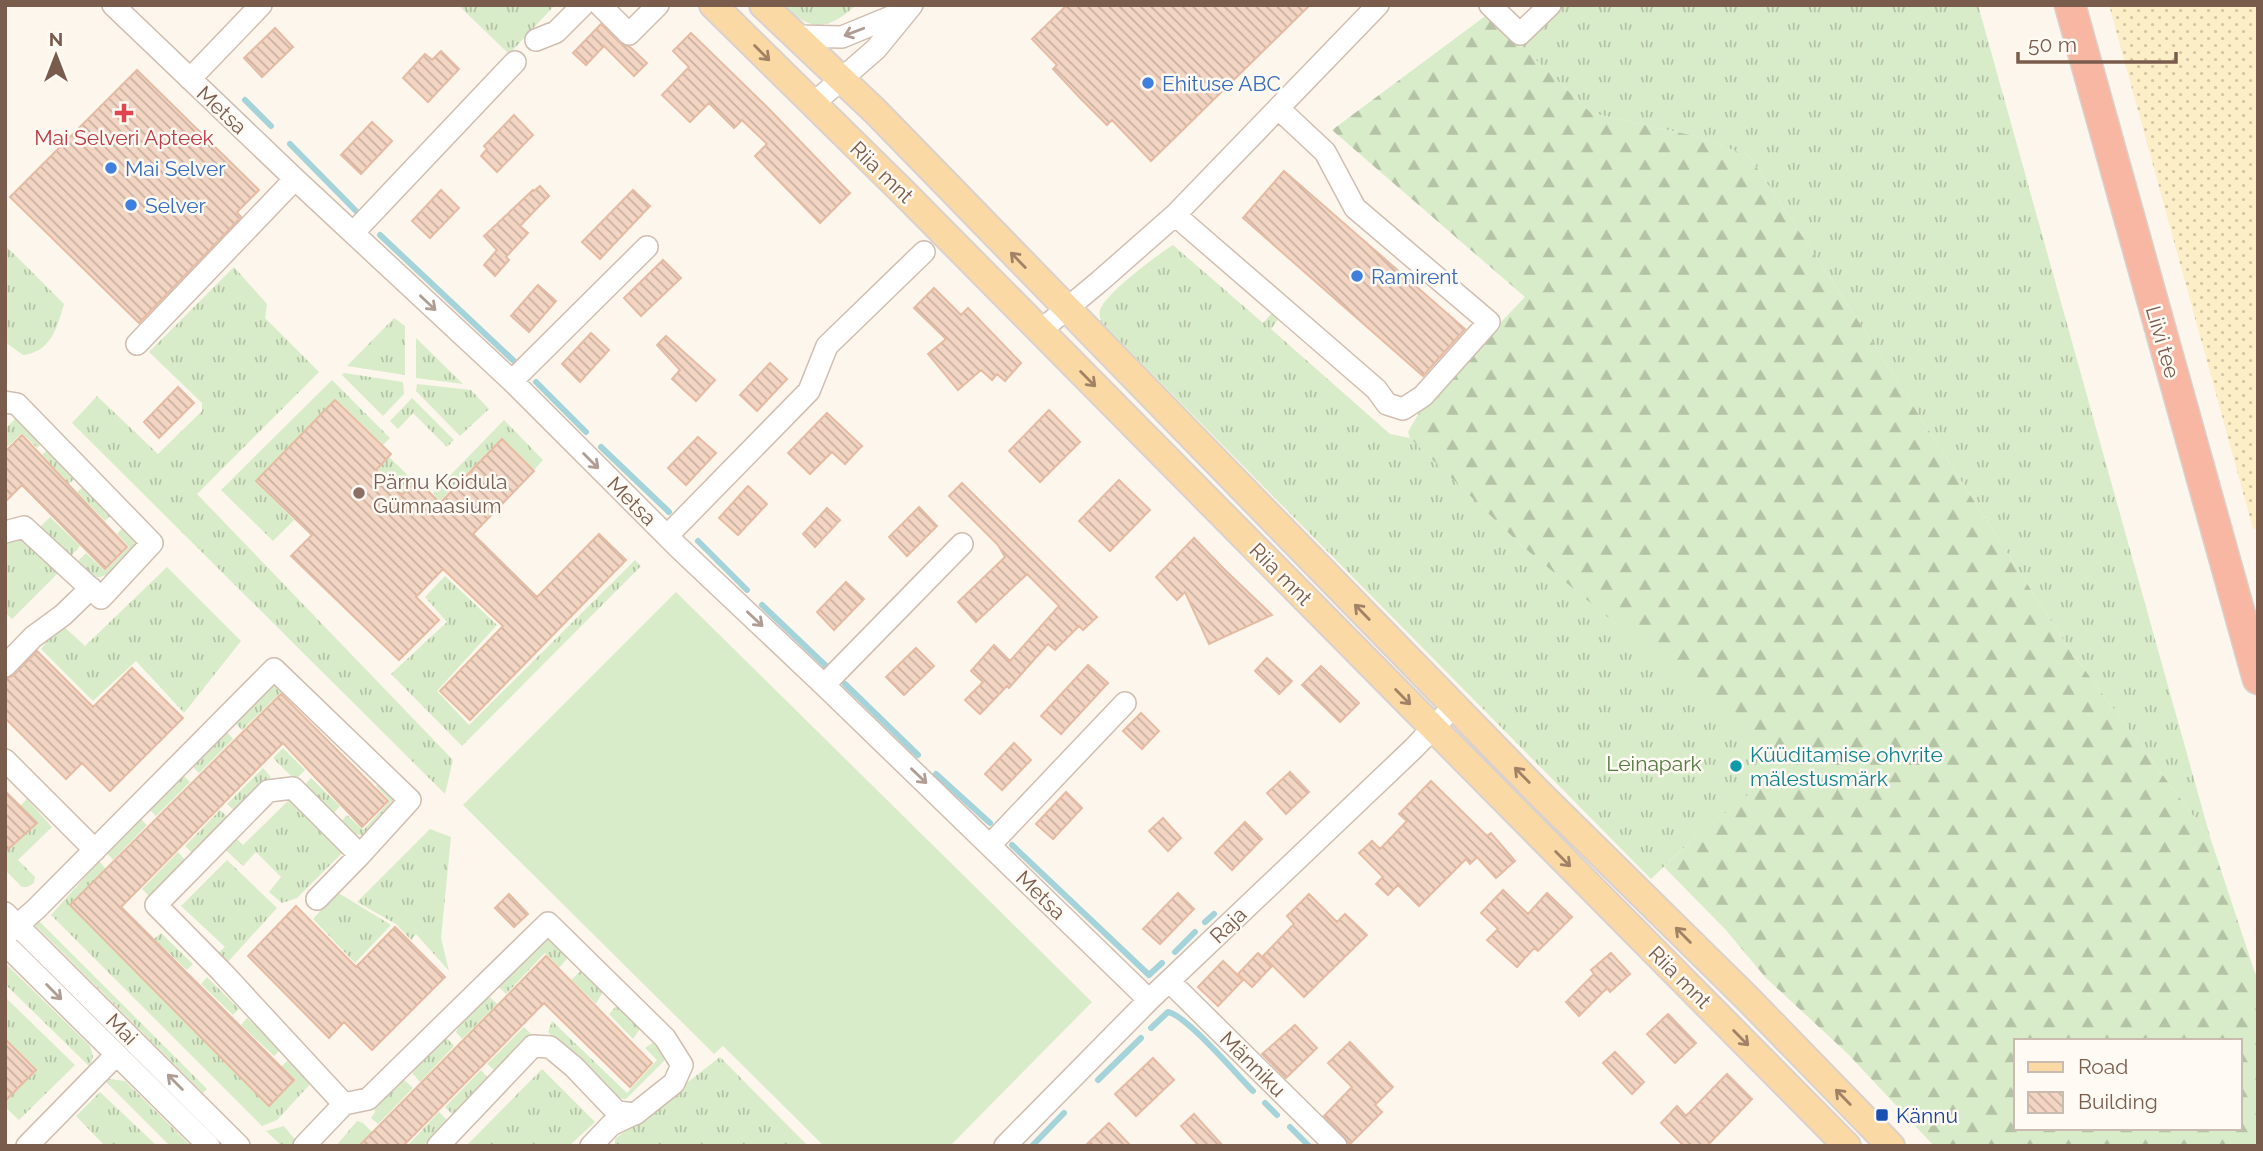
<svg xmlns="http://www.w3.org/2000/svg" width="2263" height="1151" viewBox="0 0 2263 1151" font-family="Raleway,sans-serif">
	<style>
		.grass { fill: url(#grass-tufts) }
		.forest { fill: url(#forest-firs); fill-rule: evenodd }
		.sand { fill: url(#sand-dots) }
		.pitch { fill: #d8ecc9 }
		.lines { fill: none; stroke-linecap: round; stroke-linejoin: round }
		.stream { stroke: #a5d3da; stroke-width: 6 }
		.building { fill: url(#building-back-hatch); stroke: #e6bba3; stroke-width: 2 }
		.minor-casing { stroke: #d1beb0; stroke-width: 24 }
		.major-casing { stroke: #dad1cd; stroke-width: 30 }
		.highway-casing { stroke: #dad1cd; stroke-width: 33 }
		.minor { stroke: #fff; stroke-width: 21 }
		.major { stroke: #fbd9a5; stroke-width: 26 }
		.highway { stroke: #f7b7a3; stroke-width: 30 }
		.oneway { stroke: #af9d94 }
		.oneway2 { stroke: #a18267 }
		.shop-dot { fill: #3f7fe0; stroke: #fffaf3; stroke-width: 2.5 }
		.health-dot { fill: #e0444e; stroke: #fffaf3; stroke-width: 2.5 }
		.education-dot { fill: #8d6e63; stroke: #fffaf3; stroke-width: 2.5 }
		.culture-dot { fill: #0f9aa8; stroke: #fffaf3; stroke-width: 2.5 }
		.transit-dot { fill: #1a4fb4; stroke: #fffaf3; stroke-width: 2.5 }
		.labels { text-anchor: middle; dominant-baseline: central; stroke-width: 5; stroke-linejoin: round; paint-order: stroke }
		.shop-label { font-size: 21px; fill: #366cbe; stroke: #fffaf3; text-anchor: start }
		.street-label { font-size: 21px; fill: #7a5c4d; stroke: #fffaf3 }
		.health-label { font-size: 21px; fill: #be3a42; stroke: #fffaf3 }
		.education-label { font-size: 21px; fill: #785e54; stroke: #fffaf3; text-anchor: start }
		.culture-label { font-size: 21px; fill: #0d838f; stroke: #fffaf3; text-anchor: start }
		.park-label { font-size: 21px; fill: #537a41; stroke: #fffaf3 }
		.transit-label { font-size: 21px; fill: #164399; stroke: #fffaf3; text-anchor: start }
	</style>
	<defs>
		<pattern id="grass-tufts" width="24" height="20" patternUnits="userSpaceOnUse" patternTransform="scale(1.75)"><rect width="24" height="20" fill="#d8ecc9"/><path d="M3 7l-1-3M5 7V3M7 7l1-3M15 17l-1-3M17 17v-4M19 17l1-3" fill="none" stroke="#b4c2a5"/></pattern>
		<pattern id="forest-firs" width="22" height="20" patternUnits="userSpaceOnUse" patternTransform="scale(1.75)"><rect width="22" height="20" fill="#d8ecc9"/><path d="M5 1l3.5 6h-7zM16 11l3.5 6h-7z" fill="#b4c2a5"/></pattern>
		<pattern id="sand-dots" width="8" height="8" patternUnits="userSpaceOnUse" patternTransform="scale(1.75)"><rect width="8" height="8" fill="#fcefc7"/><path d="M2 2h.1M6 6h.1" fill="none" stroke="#d1c5a4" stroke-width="1.8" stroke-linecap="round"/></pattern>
		<pattern id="building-back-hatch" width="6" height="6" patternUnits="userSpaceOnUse" patternTransform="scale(1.75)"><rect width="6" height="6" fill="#f3d5c3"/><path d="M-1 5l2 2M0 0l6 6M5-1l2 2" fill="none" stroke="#cab0a1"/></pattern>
	</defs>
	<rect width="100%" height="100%" fill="#fdf6ec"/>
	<path class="grass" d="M458,5h97l-46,49z
		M783,5h73c-28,26 -46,27 -73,0z
		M1562,5h416l233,835 -144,-194 -200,-312 -118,-178 -54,-20 -104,-23 -71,-68z
		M5,245l59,59c-7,24 -13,48 -41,51l-18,-13z
		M1173,245l90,78 10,-11 7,5 -9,12 119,105 20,4 111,107 265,220 -92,73 -43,41 -550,-557c-1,-4 -2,-8 -1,-12 6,-17 57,-55 73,-65z
		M234,267l33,37 -2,14 54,54 -122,122 256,266 -8,34 -373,-371 25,-27 61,58 44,-43v-8l-53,-51z
		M394,318l11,8v49l-58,-9z
		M416,338l47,46 -47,-6z
		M344,373l59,9 1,12 -21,22 -41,-41z
		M332,380l58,58 -7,7 -48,-46 -80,82 39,39 -21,21 -52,-51z
		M417,384l54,6 18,19 -29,27 -44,-45z
		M412,398l42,42 -7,7 -34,-34 -15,16 -8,-8z
		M16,418l26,25 -5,5 -15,-15 -17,16v-20z
		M504,420l39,40 -9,10 -32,-32 -74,75 -5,-5 12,-12 -2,-3z
		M48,449l28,28 -7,7 -27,-29z
		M389,457l25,24 -12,13 -25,-25z
		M84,486l28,28 -7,7 -28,-29z
		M50,517l30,29 -10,11 -30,-30z
		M124,526l12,15 -1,5c-9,10 -25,34 -40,31 -7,-2 -14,-9 -20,-13l11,-11 19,18 24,-24 -12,-13z
		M26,533l37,35 -51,51 -7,-6v-78z
		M635,560l6,6 -179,180 -71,-72 56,-52 -22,-25 20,-21 52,49 -60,66 32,34z
		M167,567l74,74 -57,72 -48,-52 -43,40 -52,-52 20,-25 24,22z
		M270,684h11l18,18 -3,3 -14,-14 -40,39 -8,-8z
		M226,731l7,8 -34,34 -8,-8z
		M283,748l22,22 -10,10 -22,-22z
		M263,768l8,9 -35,35 -9,-8z
		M183,775l7,7 -34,34 -8,-8z
		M311,778l29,28 -8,9 -28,-29z
		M379,782l19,19 -35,35 -11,-3 -12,-10 7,-8 16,15 27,-29 -14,-15z
		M293,796l54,52 -50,50 -15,5 -13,-11 12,-15 -25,-25 -13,14 -23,-21 11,-12 12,12z
		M27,799l25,28 -34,33 17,17 -1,6 -7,4h-5l-17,-17v-21l2,2 29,-27 -16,-18z
		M220,810l9,8 -36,36 -8,-8z
		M140,818l7,7 -34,35 -7,-8z
		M430,829l21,8 -10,101 8,33 -33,-37 -5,6 -15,-16 -39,-22z
		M178,852l8,9 -36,36 -8,-8z
		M227,860l50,48 -51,56 -10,-9 9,-8 -44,-41z
		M99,861l7,8 -35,37 198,200 25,-26 -13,-13 8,-8 23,23 -35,38 -15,6 -211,-211z
		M337,892l54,33 -36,38 -42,-44z
		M35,917l172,172 -4,4 -172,-172z
		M161,933l32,31 -6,6 -33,-31z
		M547,939l7,2 17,13 -12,14 -14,-15 -39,41 -9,-9z
		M5,963l85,83 3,10 -3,11 -85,-83z
		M584,968l21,20 -9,16 -25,-24z
		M207,977l32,32 -6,6 -32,-31z
		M485,992l12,12 -35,35 -6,-7 3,-5v-8z
		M5,997l70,68 -56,55 -14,-13v-6l31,-32 -29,-28 -2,2z
		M619,1003l23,23 -9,13 -24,-25z
		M247,1018l33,32 -6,6 -33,-31z
		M552,1021l75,72 30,-33 -12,-12 12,-8 10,15 -3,6 -38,38 -12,-1 -66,-66z
		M524,1027l8,8 -37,36 -8,-7z
		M443,1034l11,12 -34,36 -8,-9 4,-4v-8z
		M720,1057l88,89h-193v-7z
		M542,1069l53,53 -26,24h-103z
		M481,1070l8,9 -36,36 -8,-8z
		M401,1077l12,11 -35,36 -7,-6 4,-6 -2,-8z
		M109,1079l16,2 66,65h-21l-65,-65z
		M100,1092l57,54h-52l-29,-30z
		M439,1112l8,8 -24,26h-16z
		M357,1121l6,2 9,9 -12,14h-24z
		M284,1126l12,15 -3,5h-11l-16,-15z"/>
	<path class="forest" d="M1488,14l103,99 104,23 54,20 118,178 200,312 144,194 47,142v164h-324l-86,-92 -82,-76 -41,-49 -61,-62 30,-29 91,-73 -264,-220 -111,-107 -2,-6 19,-33 98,-102 -193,-167zM2016,1041h224v87h-224z"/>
	<path class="sand" d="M2109,5h149v523l-5,1z"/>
	<path class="pitch" d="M676,592l416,410 -142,144h-126l-101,-100 -9,8 -251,-249z"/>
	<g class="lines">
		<path class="stream" d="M245,100l26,26
			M290,144l66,67
			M380,235l135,127
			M536,382l50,50
			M601,447l68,65
			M698,541l49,49
			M762,605l64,61
			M845,684l73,71
			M936,774l54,49
			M1012,845l137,130 13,-12
			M1205,922l9,-8
			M1175,952l20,-20
			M1151,1028l17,-16c18,3 69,63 85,79
			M1098,1080l43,-42
			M1265,1103l12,12
			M1290,1127l19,19
			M1032,1146l32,-33"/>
	</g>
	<path class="building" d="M1067,5h243l-159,156 -39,-41 -5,5 -27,-27 -27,-29 4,-4 -25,-26z
		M601,24l19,19 10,4 17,16 -13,13 -30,-30 -18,19 -13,-12z
		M275,28l18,19 -31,30 -18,-19z
		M691,33l77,75 82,85 -30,30 -65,-67 12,-12 -25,-24 -8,8 -25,-25 -19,19 -28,-27 27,-28 -16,-16z
		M441,51l18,18 -31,33 -25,-24 22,-24 7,6z
		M137,70l122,120 -22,22 4,5 -102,106 -129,-126z
		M514,115l19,20 -36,37 -16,-16 6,-7 -3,-3z
		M372,122l20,19 -31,33 -20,-19z
		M1284,171l181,158 -42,47 -180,-158z
		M540,186l9,10 -29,30 8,7 -22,24 3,3 -14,16 -11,-11 13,-15 -13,-14 49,-46 1,1z
		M441,190l18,18 -29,30 -18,-17z
		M633,190l17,16 -50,53 -18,-17z
		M663,260l18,18 -40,38 -17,-18z
		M538,285l18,16 -27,31 -18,-16z
		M934,288l27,27 7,-7 53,55 -16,18 -8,-7 -5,6 -11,-10 -23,20 -30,-36 18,-15 -32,-31z
		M591,333l18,17 -29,32 -18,-18z
		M666,336l49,44 -19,21 -24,-22 8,-9 -23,-25z
		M770,363l17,16 -30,32 -17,-16z
		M178,387l16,16 -35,35 -15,-16z
		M335,400l56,54 -15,16 26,25 15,-15 23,23 62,-64 32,32 -61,63 64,63 62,-63 27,26 -156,160 -30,-29 63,-65 -60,-57 -27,28 23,23 -40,40 -108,-104 21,-21 -56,-54z
		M1049,410l31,32 -40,40 -31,-31z
		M827,413l35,33 -17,18 -13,-12 -22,22 -22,-21z
		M22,435l105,112 -22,22 -83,-84 -17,17v-50z
		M698,437l18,16 -30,32 -18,-17z
		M1119,480l31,30 -40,41 -31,-30z
		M962,483l135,134 -14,13 -4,-4 -24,24 -7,-6 -39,44 -2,-2 -27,28 -15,-14 18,-18 -12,-11 23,-26 16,16 49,-55 -32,-32 -51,48 -18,-20 47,-45 -7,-12 -49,-49z
		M748,486l19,18 -29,31 -19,-17z
		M919,507l18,19 -30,30 -18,-19z
		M827,508l13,12 -25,27 -12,-13z
		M1194,538l32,33 46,44 -63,29 -24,-52 -8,8 -21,-23z
		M846,582l18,17 -30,31 -17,-18z
		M916,648l18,18 -30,29 -18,-18z
		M37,651l56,56 39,-39 51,50 -73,73 -28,-28 -16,16 -61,-61v-39l9,-4z
		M1267,658l25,23 -13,13 -24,-23z
		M1088,665l20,18 -47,51 -20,-18z
		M1321,666l38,37 -19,19 -38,-37z
		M281,694l107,107 -26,26 -79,-84 -162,164 173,173 -25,26 -199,-201z
		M1141,713l18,18 -17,18 -19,-18z
		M1014,743l17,17 -29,30 -17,-16z
		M1290,772l19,20 -23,22 -19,-21z
		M1431,781l56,55 4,-3 24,28 -19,17 -19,-21 -7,7 -4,-5 -47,47 -21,-21 -10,10 -12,-11 7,-7 -24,-24 13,-12 8,8 27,-28 -8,-7z
		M5,791l32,32 -32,29z
		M1066,792l16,16 -29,31 -17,-15z
		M1163,818l18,20 -13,13 -19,-20z
		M1245,822l17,17 -30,31 -17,-17z
		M1503,890l25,24 19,-21 25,24 -34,34 -4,-3 -17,19 -30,-27 11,-11 -17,-16z
		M1178,893l16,16 -34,35 -17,-15z
		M509,894l19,20 -14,13 -19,-19z
		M1309,894l28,28 8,-8 22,21 -63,62 -41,-41 31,-32 -7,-8z
		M296,906l60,61 39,-40 50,50 -73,73 -28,-28 -15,16 -81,-82z
		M1258,953l14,13 -20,21 -14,-13z
		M1611,953l19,21 -20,18 -3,-4 -28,28 -13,-14 28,-28 -3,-4z
		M546,956l106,107 -22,24 -86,-84 -141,143h-44z
		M1223,961l20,19 -25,26 -20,-19z
		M1668,1014l28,29 -21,20 -28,-29z
		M1295,1025l22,23 -31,30 -24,-24z
		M5,1039l31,31 -31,31z
		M1350,1042l43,45 -18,18 7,7 -32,32 -26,-28 28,-29 -24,-24z
		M1615,1052l29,30 -12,12 -29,-31z
		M1153,1058l21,22 -38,36 -21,-22z
		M1727,1074l25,25 -45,47h-23l-23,-23 16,-17 9,10z
		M1194,1114l29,32h-24l-18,-20z
		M1109,1123l22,23h-46z"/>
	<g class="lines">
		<defs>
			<path id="minor" d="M113,5l182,174 217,202 167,167 145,137 325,315
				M600,5l29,29 29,-29
				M1490,5l30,29 30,-29
				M795,36l47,1 51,-21 11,-8
				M536,40l20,-8 27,-27
				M190,79l71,-74
				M814,103l62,-54 36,-44
				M1175,215l201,174 11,15 16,5 20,-13 66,-74 -134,-114 -30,-56 -46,-43
				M353,233l162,-171
				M1040,331l60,-50 75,-66 203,-210
				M137,344l158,-165
				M512,381l135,-134
				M5,402l12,2 135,139 -51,55 -77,-71 -19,5
				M667,536l142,-145 18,-45 97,-94
				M5,666l28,-29 30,-22 28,-27
				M824,685l138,-141
				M5,760l90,90
				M990,845l135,-142
				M317,899l43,-44
				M5,913l234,233
				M5,936l31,-27 238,-240 136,131 -50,55 -67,-67 -25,3 -112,114 66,67 122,132
				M5,944l204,202
				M1169,981l167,165
				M27,1146l89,-91
				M304,1146l40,-42 24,-5 180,-176 117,115 17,27 -8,18 -39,31 -18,-2 -43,-45 -24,-20 -17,-1 -95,100
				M591,1146l20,-21 23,-11
				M1005,1146l144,-146 265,-252 40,-42"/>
			<path id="major" d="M713,5l190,187 944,954
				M763,5l112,106 665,683 208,205 143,147"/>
			<path id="highway" d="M2070,5l188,674"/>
		</defs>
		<use href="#minor" class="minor-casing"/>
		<use href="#major" class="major-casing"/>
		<use href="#highway" class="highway-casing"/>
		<use href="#minor" class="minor"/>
		<use href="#major" class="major"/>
		<use href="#highway" class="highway"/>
	</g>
	<defs><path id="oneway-shaft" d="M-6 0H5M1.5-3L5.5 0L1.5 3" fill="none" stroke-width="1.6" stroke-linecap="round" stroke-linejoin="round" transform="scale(1.75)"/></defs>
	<g class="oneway">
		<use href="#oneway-shaft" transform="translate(854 32) rotate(159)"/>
		<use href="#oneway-shaft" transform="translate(428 303) rotate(43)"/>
		<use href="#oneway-shaft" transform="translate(591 461) rotate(45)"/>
		<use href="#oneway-shaft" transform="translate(755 619) rotate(43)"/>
		<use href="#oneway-shaft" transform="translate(919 776) rotate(44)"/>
		<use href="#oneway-shaft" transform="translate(54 992) rotate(45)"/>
		<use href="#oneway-shaft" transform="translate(175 1082) rotate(-135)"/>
	</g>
	<g class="oneway2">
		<use href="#oneway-shaft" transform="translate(762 53) rotate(45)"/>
		<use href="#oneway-shaft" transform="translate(1018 260) rotate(-134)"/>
		<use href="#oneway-shaft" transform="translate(1088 379) rotate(45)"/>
		<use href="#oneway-shaft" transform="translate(1362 612) rotate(-134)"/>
		<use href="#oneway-shaft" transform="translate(1403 697) rotate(45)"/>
		<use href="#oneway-shaft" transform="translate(1522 775) rotate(-134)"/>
		<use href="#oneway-shaft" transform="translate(1563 859) rotate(45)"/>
		<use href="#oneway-shaft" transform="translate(1683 935) rotate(-135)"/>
		<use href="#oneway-shaft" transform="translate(1741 1038) rotate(45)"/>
		<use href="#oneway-shaft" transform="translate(1843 1097) rotate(-134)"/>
	</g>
	<g class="shop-dot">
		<circle cx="1148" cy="83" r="7"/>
		<circle cx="111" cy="168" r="7"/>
		<circle cx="131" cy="205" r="7"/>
		<circle cx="1357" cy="276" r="7"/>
	</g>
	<path class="health-dot" d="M120.5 102.5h7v7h7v7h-7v7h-7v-7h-7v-7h7z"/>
	<circle class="education-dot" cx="359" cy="493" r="7"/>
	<circle class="culture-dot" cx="1736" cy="766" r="7"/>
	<rect class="transit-dot" x="1875" y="1108" width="14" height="14" rx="3.5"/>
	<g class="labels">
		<g class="shop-label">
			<text x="1162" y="83">Ehituse ABC</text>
			<text x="125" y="168">Mai Selver</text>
			<text x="145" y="205">Selver</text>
			<text x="1371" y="276">Ramirent</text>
		</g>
		<g class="street-label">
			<text transform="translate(222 110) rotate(43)">Metsa</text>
			<text transform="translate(882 172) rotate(44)">Riia mnt</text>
			<text transform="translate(2163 342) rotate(74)">Liivi tee</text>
			<text transform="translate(632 501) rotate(45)">Metsa</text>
			<text transform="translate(1281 574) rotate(45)">Riia mnt</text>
			<text transform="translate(1041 895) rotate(44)">Metsa</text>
			<text transform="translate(1228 925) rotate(-44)">Raja</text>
			<text transform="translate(1680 977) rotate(45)">Riia mnt</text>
			<text transform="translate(122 1029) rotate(45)">Mai</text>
			<text transform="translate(1253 1064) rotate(45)">Männiku</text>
		</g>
		<g class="health-label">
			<text x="124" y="137">Mai Selveri Apteek</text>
		</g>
		<g class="education-label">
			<text x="373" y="481">Pärnu Koidula<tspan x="373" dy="24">Gümnaasium</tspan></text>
		</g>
		<g class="culture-label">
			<text x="1750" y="754">Küüditamise ohvrite<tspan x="1750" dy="24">mälestusmärk</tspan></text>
		</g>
		<g class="park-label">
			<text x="1654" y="763">Leinapark</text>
		</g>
		<g class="transit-label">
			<text x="1896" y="1115">Kännu</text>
		</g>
	</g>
	<rect width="2263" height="1151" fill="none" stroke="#7a5c4d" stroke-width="14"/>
	<rect x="2014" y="1039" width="228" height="91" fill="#fffaf3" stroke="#cabbb1" stroke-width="2"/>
	<rect x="2028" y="1062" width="35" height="10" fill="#fbd9a5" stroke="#cabbb1" stroke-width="2"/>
	<text x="2078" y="1074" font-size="21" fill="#7a5c4d">Road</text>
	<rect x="2028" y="1092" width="35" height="21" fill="url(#building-back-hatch)" stroke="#cabbb1" stroke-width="2"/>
	<text x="2078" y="1109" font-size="21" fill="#7a5c4d">Building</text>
	<g transform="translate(56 56)" stroke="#fffaf3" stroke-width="5" paint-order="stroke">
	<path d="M0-5L12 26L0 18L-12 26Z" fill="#7a5c4d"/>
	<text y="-10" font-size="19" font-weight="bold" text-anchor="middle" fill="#7a5c4d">N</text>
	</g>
	<path d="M2018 52v10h158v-10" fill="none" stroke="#7a5c4d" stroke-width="3.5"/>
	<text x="2028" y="52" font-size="21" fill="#7a5c4d" stroke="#fffaf3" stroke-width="5" paint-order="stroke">50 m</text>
</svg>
